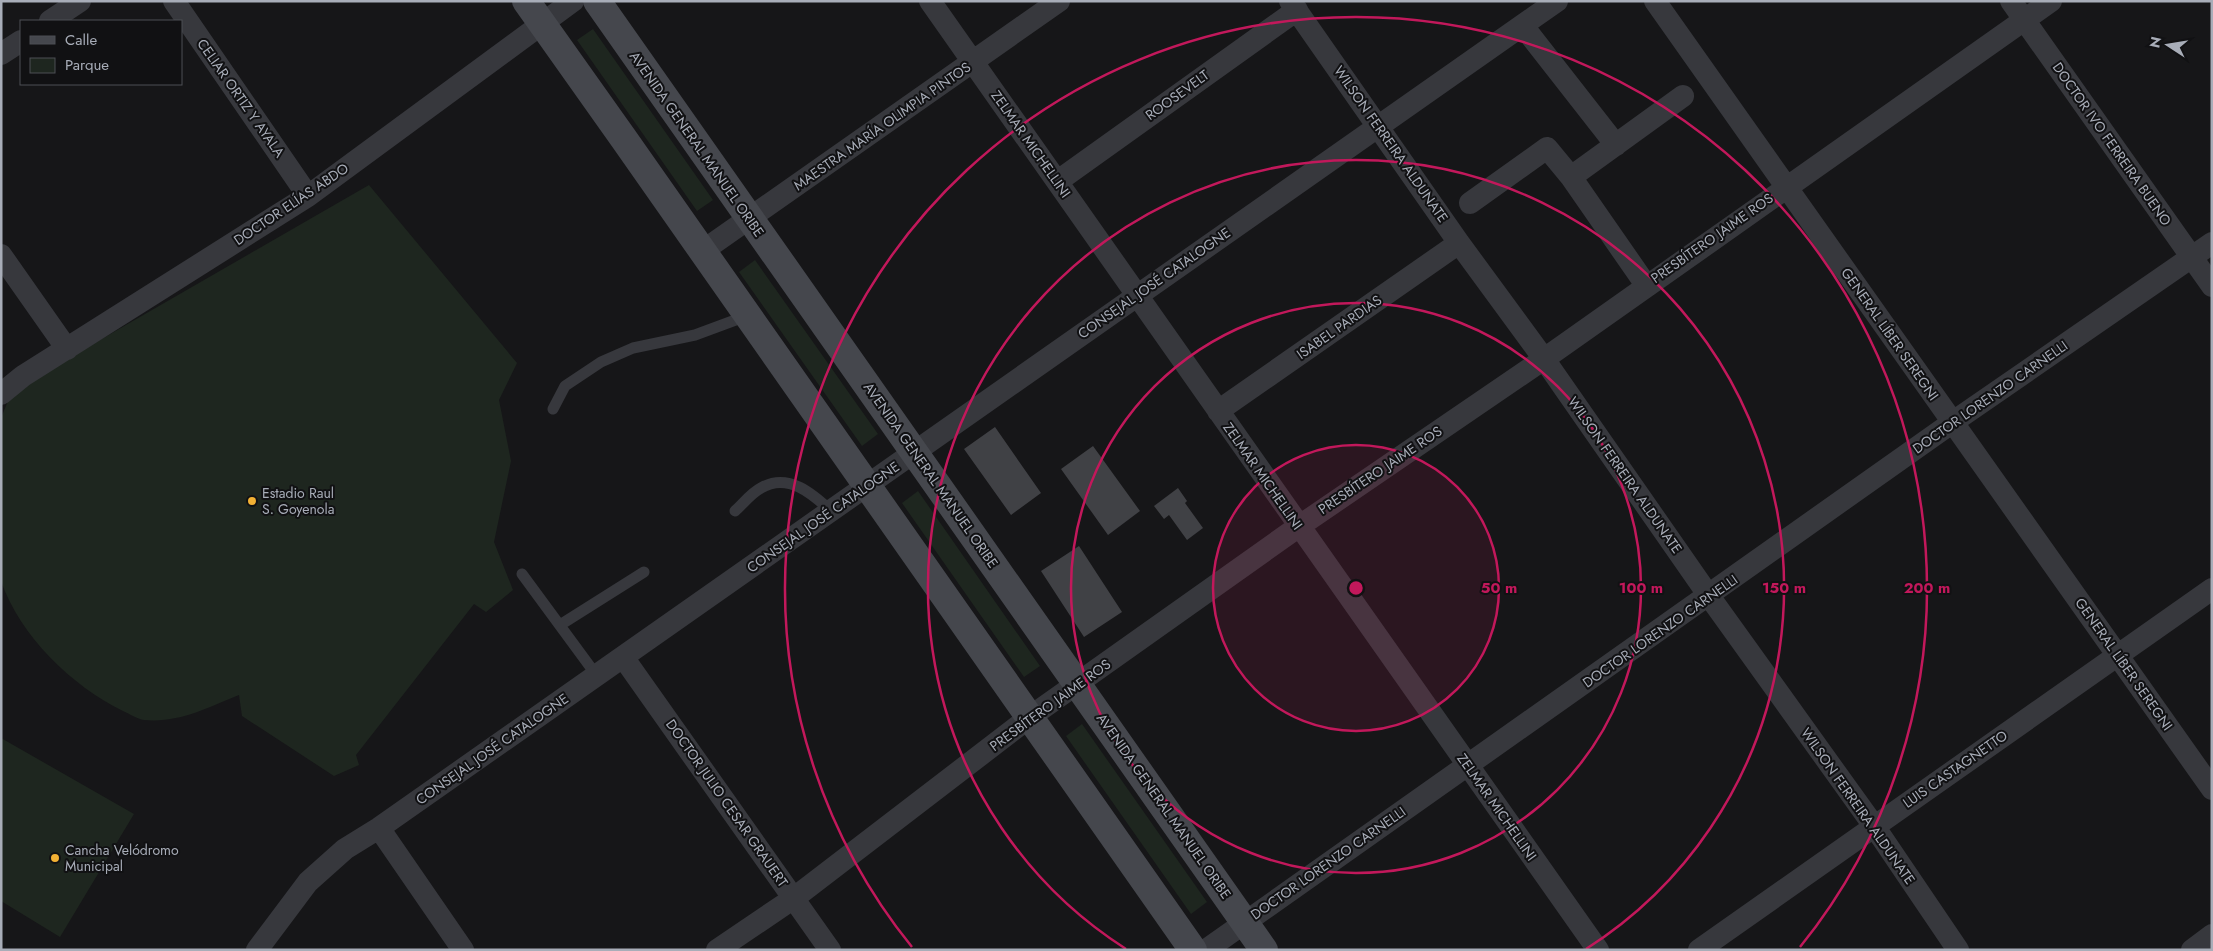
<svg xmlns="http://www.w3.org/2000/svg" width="2213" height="951" viewBox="0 0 2213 951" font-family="Jost,sans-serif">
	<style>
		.green { fill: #1e261f }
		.building { fill: #404145 }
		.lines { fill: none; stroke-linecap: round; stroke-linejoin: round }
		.lane { stroke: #37383d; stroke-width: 11 }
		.street { stroke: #37383d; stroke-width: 22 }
		.secondary { stroke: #45474d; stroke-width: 28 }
		.ring { fill: none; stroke: #c2185b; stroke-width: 2.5 }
		.poi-dot { fill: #f2b134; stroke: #111113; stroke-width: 2 }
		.labels { text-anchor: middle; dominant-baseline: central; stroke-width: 4; stroke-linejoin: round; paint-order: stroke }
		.street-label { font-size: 14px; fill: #a8adb8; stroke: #111113 }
		.poi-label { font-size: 14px; fill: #a8adb8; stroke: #111113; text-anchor: start }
		.centre { fill: #c2185b; stroke: #111113; stroke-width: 2.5 }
		.ring-label { font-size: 15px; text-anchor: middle; font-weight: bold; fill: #c2185b; stroke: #111113; stroke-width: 4; stroke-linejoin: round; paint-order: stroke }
	</style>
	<rect width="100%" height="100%" fill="#161618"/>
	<path class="green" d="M593,29l120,171 -16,11 -120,-171z
		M369,185l148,178 -18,37 12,61 -17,81 19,48 -27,22 -12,-8 -118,151 3,10 -25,11 -92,-60 -3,-21c-33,13 -59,28 -95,25 -7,-1 -14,-6 -21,-9 -51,-25 -103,-75 -122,-130v-163l7,-17 26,-23z
		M755,260l123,174 -16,12 -123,-174z
		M918,491l122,175 -16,11 -122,-174z
		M1082,724l125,178 -16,12 -125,-178z
		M1,738l133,76 -74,123 -59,-36z"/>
	<path class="building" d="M995,427l46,66 -30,22 -47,-66z
		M1093,446l47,65 -32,24 -47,-66z
		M1178,488l9,13 -2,2 18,25 -16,12 -18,-25 -5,4 -10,-13z
		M1079,546l43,66 -38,25 -43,-66z"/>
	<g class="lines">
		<path class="lane" d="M553,409l12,-23 36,-24 32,-14 62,-13 54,-20
			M735,511c8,-7 16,-18 26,-23 27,-16 52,6 71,24
			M522,574l75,102
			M560,625l84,-53"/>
		<path class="street" d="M174,1l134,195
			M930,1l668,949
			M1290,1l169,242 85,116 165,237 165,230 84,124
			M1655,1l557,788
			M2011,1l201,285
			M50,21l30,-20
			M1523,26l93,119
			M1,54l20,-13
			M1571,177l112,-81
			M1058,181l239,-171
			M1470,203l77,-55 24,29 75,108
			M704,250l355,-249
			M1,255l66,94
			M1,394l22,-18 285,-180 265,-195
			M1218,411l241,-168
			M623,657l207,293
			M379,828l84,122
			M257,950l51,-68 37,-33 34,-21 1178,-827
			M717,950l77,-52 236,-181 268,-190 246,-168 507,-358
			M1206,950l747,-528 259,-179
			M1699,950l513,-361
			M2192,950l20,-15"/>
		<path class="secondary" d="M526,1c224,315 445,632 667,949
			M597,1l667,949"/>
	</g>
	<circle cx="1356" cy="588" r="143" fill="#c2185b" fill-opacity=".12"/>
	<g class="ring">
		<circle cx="1356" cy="588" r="143"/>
		<circle cx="1356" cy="588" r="285"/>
		<path d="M1126 949A428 428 0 1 1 1586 949"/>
		<path d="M912 947A571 571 0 1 1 1800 947"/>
	</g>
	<g class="poi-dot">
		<circle cx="252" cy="501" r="5"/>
		<circle cx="55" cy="858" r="5"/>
	</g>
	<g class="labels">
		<g class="street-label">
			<text transform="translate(1177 95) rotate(-36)">ROOSEVELT</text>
			<text transform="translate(241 98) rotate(55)">CELIAR ORTIZ Y AYALA</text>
			<text transform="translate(882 126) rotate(-35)">MAESTRA MARÍA OLIMPIA PINTOS</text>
			<text transform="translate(697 144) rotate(55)">AVENIDA GENERAL MANUEL ORIBE</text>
			<text transform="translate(1031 144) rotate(55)">ZELMAR MICHELLINI</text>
			<text transform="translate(1391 144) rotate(55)">WILSON FERREIRA ALDUNATE</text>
			<text transform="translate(2112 144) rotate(55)">DOCTOR IVO FERREIRA BUENO</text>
			<text transform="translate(291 204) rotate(-34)">DOCTOR ELÍAS ABDO</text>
			<text transform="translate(1712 238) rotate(-35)">PRESBÍTERO JAIME ROS</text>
			<text transform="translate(1154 283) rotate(-35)">CONSEJAL JOSÉ CATALOGNE</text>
			<text transform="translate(1339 327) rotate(-35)">ISABEL PARDIAS</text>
			<text transform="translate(1890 334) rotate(55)">GENERAL LÍBER SEREGNI</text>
			<text transform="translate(1990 397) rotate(-35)">DOCTOR LORENZO CARNELLI</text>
			<text transform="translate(1380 470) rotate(-34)">PRESBÍTERO JAIME ROS</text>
			<text transform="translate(931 475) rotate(55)">AVENIDA GENERAL MANUEL ORIBE</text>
			<text transform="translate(1625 475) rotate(55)">WILSON FERREIRA ALDUNATE</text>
			<text transform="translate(1263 476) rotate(55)">ZELMAR MICHELLINI</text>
			<text transform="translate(823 517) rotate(-35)">CONSEJAL JOSÉ CATALOGNE</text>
			<text transform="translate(1660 631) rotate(-35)">DOCTOR LORENZO CARNELLI</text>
			<text transform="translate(2124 664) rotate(55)">GENERAL LÍBER SEREGNI</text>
			<text transform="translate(1050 705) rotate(-36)">PRESBÍTERO JAIME ROS</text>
			<text transform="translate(492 749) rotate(-35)">CONSEJAL JOSÉ CATALOGNE</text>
			<text transform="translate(1955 769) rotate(-35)">LUIS CASTAGNETTO</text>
			<text transform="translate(727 803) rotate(55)">DOCTOR JULIO CESAR GRAUERT</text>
			<text transform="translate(1164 806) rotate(55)">AVENIDA GENERAL MANUEL ORIBE</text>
			<text transform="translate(1858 806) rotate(55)">WILSON FERREIRA ALDUNATE</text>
			<text transform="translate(1497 807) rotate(55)">ZELMAR MICHELLINI</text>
			<text transform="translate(1328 863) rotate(-35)">DOCTOR LORENZO CARNELLI</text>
		</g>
		<g class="poi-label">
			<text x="262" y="493">Estadio Raul<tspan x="262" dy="16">S. Goyenola</tspan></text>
			<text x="65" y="850">Cancha Velódromo<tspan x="65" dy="16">Municipal</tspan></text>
		</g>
	</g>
	<circle cx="1356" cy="588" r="8" class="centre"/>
	<g class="ring-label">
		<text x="1499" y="593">50 m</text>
		<text x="1641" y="593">100 m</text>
		<text x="1784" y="593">150 m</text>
		<text x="1927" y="593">200 m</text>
	</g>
	<rect width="2213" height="951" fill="none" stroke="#a8adb8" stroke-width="5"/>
	<rect x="20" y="20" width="162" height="65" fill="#111113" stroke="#4d4f55"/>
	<rect x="30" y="36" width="25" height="8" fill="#45474d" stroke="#4d4f55"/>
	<text x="65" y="45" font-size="15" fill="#a8adb8">Calle</text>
	<rect x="30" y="58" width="25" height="15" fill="#1e261f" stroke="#4d4f55"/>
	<text x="65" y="70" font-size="15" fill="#a8adb8">Parque</text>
	<g transform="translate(2168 45) rotate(282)" stroke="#111113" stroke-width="4" paint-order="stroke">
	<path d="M0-4L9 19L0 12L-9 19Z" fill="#a8adb8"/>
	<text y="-8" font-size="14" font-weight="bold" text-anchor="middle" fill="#a8adb8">N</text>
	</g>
</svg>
